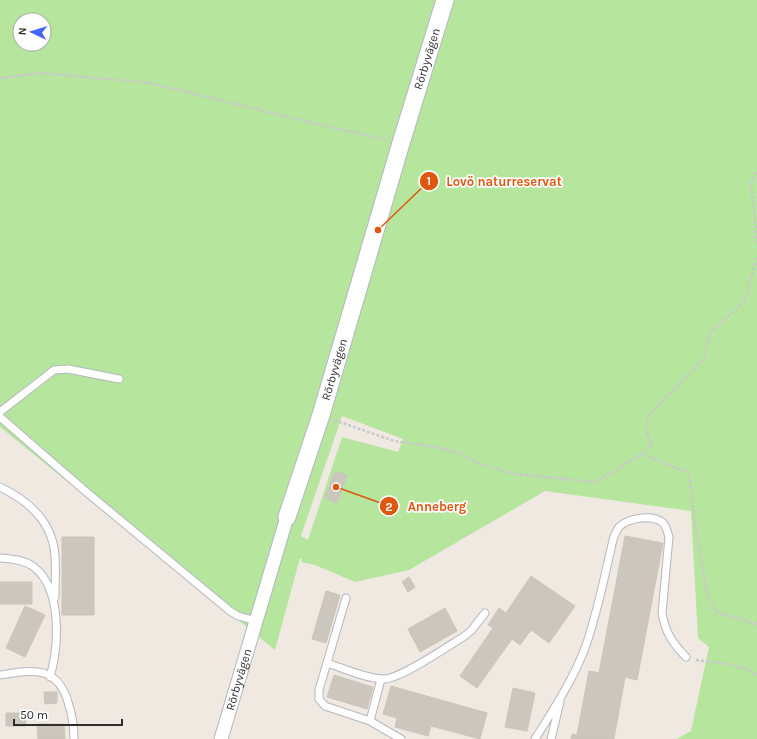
<svg xmlns="http://www.w3.org/2000/svg" width="757" height="739" viewBox="0 0 757 739" font-family="Karla,sans-serif">
	<style>
		.green { fill: #b6e59e; fill-rule: evenodd }
		.building { fill: #cbc7bf; stroke: #cbc5ba }
		.lines { fill: none; stroke-linecap: round; stroke-linejoin: round }
		.service-casing { stroke: #b4b7c1; stroke-width: 9 }
		.minor-casing { stroke: #b4b7c1; stroke-width: 15 }
		.tertiary-casing { stroke: #b4b7c1; stroke-width: 19 }
		.path { stroke: #c9c9c9; stroke-width: 2.5; stroke-dasharray: 3 2; stroke-linecap: butt }
		.service { stroke: #fff; stroke-width: 7 }
		.minor { stroke: #fff; stroke-width: 13 }
		.tertiary { stroke: #fff; stroke-width: 17 }
		.labels { text-anchor: middle; dominant-baseline: central; stroke-width: 3.5; stroke-linejoin: round; paint-order: stroke }
		.street-label { font-size: 12px; fill: #2e2e2e; stroke: #fff }
		.leader { fill: none; stroke: #df570e; stroke-width: 1.5 }
		.callout-dot { fill: #df570e; stroke: #fff; stroke-width: 1.5 }
		.mark-label { font-size: 12px; text-anchor: middle; font-weight: bold; fill: #fff }
		.callout-label { font-size: 13px; text-anchor: middle; font-weight: bold; fill: #df570e; stroke: #fff; stroke-width: 3.5; stroke-linejoin: round; paint-order: stroke }
	</style>
	<rect width="100%" height="100%" fill="#efe9e1"/>
	<path class="green" d="M0,0h757v739h-80l14,-8 18,-84 -11,-9 -7,-127 -146,-20 -136,79 -54,12 -40,-17 -14,-3 1,-3 -2,-1 -25,92 -275,-223zM20,20h24v24h-24zM342,416l61,23 -5,13 -56,-15 -34,103 -7,-4z"/>
	<path class="building" d="M335,471l12,4 -10,28 -12,-5z
		M625,536l38,7 -26,137 -12,-3 -11,62h-43l1,-5 5,1 12,-64 10,2z
		M62,537h32v78h-32z
		M531,576l44,30 -26,37 -18,-13 -11,15 -8,-6 -35,49 -17,-12 33,-48 -5,-3 11,-17 7,5z
		M409,577l6,10 -7,5 -6,-10z
		M0,582h32v22h-32z
		M326,591l14,4 -14,48 -14,-4z
		M25,606l20,9 -20,42 -19,-9z
		M445,608l12,23 -37,21 -12,-23z
		M334,675l39,12 -6,22 -40,-12z
		M391,686l96,27 -7,26 -49,-13 -3,10 -33,-9 2,-9 -14,-4z
		M513,688l22,5 -8,38 -22,-4z
		M44,692h13v11l-12,1z
		M6,713h19l1,13h-20z
		M37,724h27l1,15h-27z"/>
	<g class="lines">
		<defs>
			<path id="service" d="M0,412l54,-42 14,-1 51,10
				M0,417l84,73 146,121 8,5 18,5
				M0,487c29,14 53,35 55,69 1,14 0,28 0,41
				M0,558c12,1 26,2 35,10 27,22 24,78 15,109
				M346,598l-27,92v9l6,7 45,15 31,18
				M327,663c16,5 39,16 57,16 16,0 63,-32 79,-42l8,-6 14,-18
				M0,675c32,-5 57,-10 68,27 4,12 6,25 6,37
				M370,721l11,-42
				M535,739c17,-27 39,-61 50,-91 13,-36 20,-75 29,-112 2,-3 3,-6 5,-9 9,-9 33,-13 43,-5 5,4 5,10 7,15l-7,76c3,19 11,31 24,44
				M551,739l9,-37"/>
			<g id="minor">
				<path id="s1" d="M221,739l66,-222"/>
			</g>
			<g id="tertiary">
				<path id="s2" d="M287,517l34,-102 80,-272 44,-143"/>
			</g>
		</defs>
		<use href="#service" class="service-casing"/>
		<use href="#minor" class="minor-casing"/>
		<use href="#tertiary" class="tertiary-casing"/>
		<path class="path" d="M0,78l42,-5 108,10 159,39 78,18
			M757,172l-6,11 6,60
			M757,258l-13,44 -34,31 -6,25 -57,59 -1,14 6,13 -10,10 47,19 4,37 14,83 9,19 41,12
			M334,420l60,21 42,6 23,6 21,11 35,10 81,8 46,-28
			M696,660c21,3 43,3 61,15"/>
		<use href="#service" class="service"/>
		<use href="#minor" class="minor"/>
		<use href="#tertiary" class="tertiary"/>
	</g>
	<g class="labels">
		<g class="street-label">
			<text stroke="none"><textPath href="#s2" startOffset="479">Rörbyvägen</textPath></text>
			<text stroke="none"><textPath href="#s2" startOffset="155">Rörbyvägen</textPath></text>
			<text stroke="none"><textPath href="#s1" startOffset="62">Rörbyvägen</textPath></text>
		</g>
	</g>
	<path class="leader" d="M378 230L429 181M336 487L389 506"/>
	<g class="callout-dot">
		<circle cx="378" cy="230" r="4"/>
		<circle cx="336" cy="487" r="4"/>
		<circle cx="429" cy="181" r="10"/>
		<circle cx="389" cy="506" r="10"/>
	</g>
	<g class="mark-label">
		<text x="429" y="185">1</text>
		<text x="389" y="511">2</text>
	</g>
	<g class="callout-label">
		<text x="504" y="186">Lovö naturreservat</text>
		<text x="437" y="511">Anneberg</text>
	</g>
	<g transform="translate(32 32) rotate(274)"><circle r="19" fill="#ffffff" stroke="#ababab"/>
	<path d="M0-3L7 15L0 10L-7 15Z" fill="#4264fb"/>
	<text y="-6" font-size="11" font-weight="bold" text-anchor="middle" fill="#2e2e2e">N</text>
	</g>
	<path d="M14 719v6h108v-6" fill="none" stroke="#2e2e2e" stroke-width="2"/>
	<text x="20" y="719" font-size="12" fill="#2e2e2e" stroke="#ffffff" stroke-width="3" paint-order="stroke">50 m</text>
</svg>
